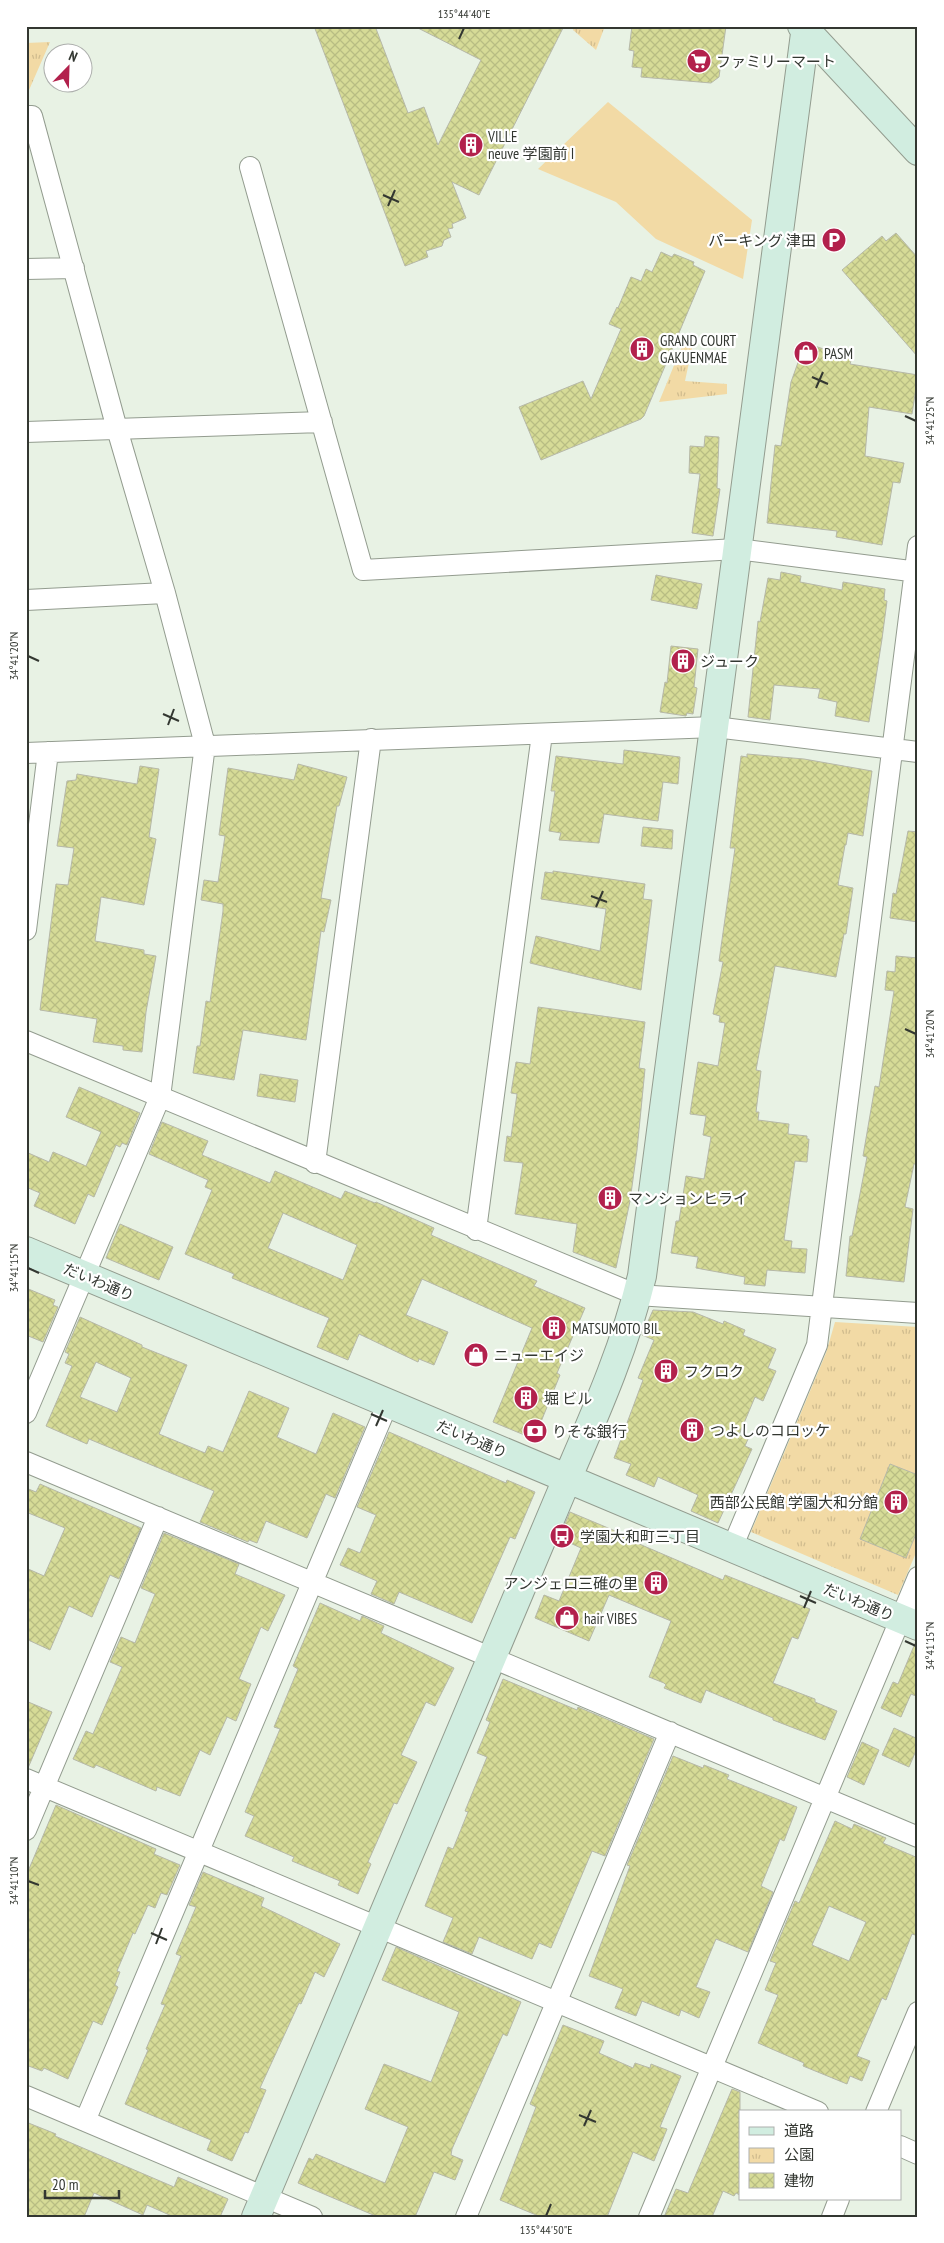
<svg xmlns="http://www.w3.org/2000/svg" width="944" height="2243" viewBox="0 0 944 2243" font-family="'PT Sans Narrow','Noto Sans JP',sans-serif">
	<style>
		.grass { fill: #f2daa5 }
		.park { fill: url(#park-tufts) }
		.building { fill: url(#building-cross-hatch); stroke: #b6b8a8; fill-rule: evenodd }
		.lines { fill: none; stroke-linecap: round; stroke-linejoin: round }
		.street-casing { stroke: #939c8f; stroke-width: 22 }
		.secondary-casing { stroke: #939c8f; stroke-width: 30 }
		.street { stroke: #fff; stroke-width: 20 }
		.secondary { stroke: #d1ede0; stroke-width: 28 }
		.ticks { fill: none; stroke: #333731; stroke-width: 2 }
		.labels { text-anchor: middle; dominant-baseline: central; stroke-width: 4.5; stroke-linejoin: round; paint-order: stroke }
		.poi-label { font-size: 15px; fill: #333731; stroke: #fff; text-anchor: start }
		.street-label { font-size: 15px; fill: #333731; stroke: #fff }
		.neatline { fill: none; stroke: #333731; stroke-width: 2 }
		.ticks-label { font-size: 12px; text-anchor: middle; fill: #333731 }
	</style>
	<defs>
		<pattern id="park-tufts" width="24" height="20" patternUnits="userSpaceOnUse" patternTransform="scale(1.25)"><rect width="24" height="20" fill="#f2daa5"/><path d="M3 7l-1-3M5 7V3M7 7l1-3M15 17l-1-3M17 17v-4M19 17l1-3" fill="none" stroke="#d0bc8e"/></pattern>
		<pattern id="building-cross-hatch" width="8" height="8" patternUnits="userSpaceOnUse" patternTransform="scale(1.25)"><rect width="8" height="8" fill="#d6db97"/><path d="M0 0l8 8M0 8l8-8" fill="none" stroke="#b8bd83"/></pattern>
	</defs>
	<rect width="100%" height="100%" fill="#e8f2e4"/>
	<path class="grass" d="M608,102l144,118 -9,59 -87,-40 -40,-37 -78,-33z"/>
	<path class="park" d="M574,26h31l-9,24 -23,-20z
		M50,42l-24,55v-54z
		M684,341l9,3 -8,37 42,3v10l-68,8z
		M835,1322l83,5v221l-20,47 -147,-63 75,-179z"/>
	<path class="building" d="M314,26h61l33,87 16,-6 14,38 43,-85 -67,-34h150l-85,169 -27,-13 14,36 -14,6 1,4 -5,1 3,8 -7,3 -2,6 -16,5 2,6 -23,9z
		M632,26h94l-7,51 -8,6 -70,-6 1,-9 -10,-1 2,-16 -5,-1z
		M896,233l22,25v99l-76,-87 40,-34 4,5z
		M661,252l11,5 2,-3 20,8 -1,3 12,6 -61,145 -3,3 -100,41 -22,-53 64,-26 8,18 30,-70 -12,-5 8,-17 1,1 13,-31 10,4 5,-12 6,3z
		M805,343l47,15 -2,6 68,11 -6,39 -43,-7 -4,49 39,7 -4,20 -7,-1 -11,63 -46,-8 1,-6 -70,-8 8,-78 6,1 10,-64z
		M705,436l14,1 -2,51 3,1 -7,47 -21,-3 8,-59 -11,-1 1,-27 14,1z
		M781,572l20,4 -1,6 42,8 1,-8 42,7 -1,11 3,1 -5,38 -13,83 -34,-6 2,-14 -19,-4 2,-9 -46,-4 -4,35 -22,-3 10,-96 2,1 8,-44 12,2z
		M656,575l46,9 -5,25 -46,-9z
		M671,646l27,3 -4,38 3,1 -4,26 -6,-1 -1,3 -26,-4 5,-30 2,1z
		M624,750l56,7 -2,27 -15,-2 -5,39 -54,-7 -5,29 -40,-3 2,-7 -12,-2 6,-40h-4l5,-35 67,8z
		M747,754l57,5 68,12 -9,65 -15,-3 -2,12h-1l-7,40 15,3 -7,46h-2l-8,43 -61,-11 -19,104 5,1 -5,41h3l-1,8 31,4 -1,10 19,2v3h2l-2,23 -12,-1 -11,79 8,1 -1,7 16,1 -2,24 -38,-3 -2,16 -21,-2 1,-7 -49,-9 2,-11 -27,-4 5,-32h3l7,-45 18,3 7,-42 -8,-2 3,-19 -16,-2 8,-52 20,4 7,-43 -6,-1 1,-6 -7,-2 10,-52 -4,-1 16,-113h-5l11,-92 6,1z
		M298,764l49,13 -8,29h-2l-16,92 10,2 -7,32 -3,-1 -15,109 -63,-10 -9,50 -41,-7 4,-27h3l6,-45 4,1 13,-91v-7l-22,-4 3,-20 14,2 7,-46 -6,-1 9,-67 66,12z
		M140,766l19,3 -10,68 7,2 -12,66 -43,-8 -6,44 49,9v4l12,2 -10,56 -4,40 -19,-2v-4l-30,-4 4,-23 -57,-9 16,-126 12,1 6,-37 -17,-2 10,-65 9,-1 1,-6 60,10z
		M643,827l30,3 -1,19 -31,-3z
		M908,831l10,1v90l-28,-4 3,-25 3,1z
		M553,871l92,13 -2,15 9,1 -11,90 -111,-27 6,-27 64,15 6,-42 -65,-10 4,-27 8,1z
		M896,956l22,2v206h-4l-9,43 8,2 -9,73 -58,-6 4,-40h2l15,-79 -4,-1 12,-70 4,1 15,-96 -9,-1 2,-19 8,1z
		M538,1007l107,15 -6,46 6,1 -8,81 -7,51 -14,67 -43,-16 4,-28 -62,-10 8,-51 -19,-2 3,-25 4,1 6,-43 -6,-1 5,-31 14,2z
		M260,1074l38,6 -3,22 -38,-6z
		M79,1087l61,26 -13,32 -5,-2 -2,4 -4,-2 -22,52 -6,-3 -13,30 -41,-18 6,-13 -14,-6v-35l23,10 4,-10 33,14 15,-34 -35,-15z
		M162,1122l46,19 -6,14 68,28 5,-12 66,28 4,-8 30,12 1,-1 58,26 -3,7 106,46 -3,5 51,22 -28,65 3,2 -26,64 -41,-17 39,-94 -110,-49 -16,36 42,17 -14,33 -15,-6 -1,3 -59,-28 -11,26 -31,-13 12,-29 -97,-40 2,-4 -49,-20 27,-64 -7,-3 3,-7 -59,-26zM283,1213l74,32 -14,35 -75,-32z
		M120,1224l53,23 -14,33 -53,-22z
		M26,1288l29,12 -2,5 5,2 -15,35 -17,-7z
		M653,1310l40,2 30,12 1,-3 21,9 -2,5 33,14 -8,19 8,3 -13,30 -8,-4 -16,38 9,4 -3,7 7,3 -34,74 -27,-12 7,-16 -40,-18 -4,10 -28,-12 5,-11 -17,-6 29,-78 -5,-2 16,-38 -12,-5z
		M80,1317l62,28v2l45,18 -28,69 46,19 3,-7 15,6 26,-61 40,17 -12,29 39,17 17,-41 32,14 -30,71 -9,-4 -19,44 -41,-17 -9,22 -8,-3 -1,2 -48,-20 14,-31 -125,-52 -2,5 -41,-18 26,-60 -7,-3 4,-9 -4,-2zM96,1362l35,16 -14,34 -37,-15z
		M389,1432l117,51 1,-3 28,12 -20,47 -5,-2 -38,86 -73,-31 -5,12 -23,-10 6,-13 -37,-16 8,-17 12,5 16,-38 -19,-8z
		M890,1464l28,11v54l-12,29 -46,-19z
		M40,1484l101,44 -22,51 -9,-4 -18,42 -23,-11 -19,44 -24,-11v-71l18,8 21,-48 -39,-16v-24l10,4z
		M570,1512l62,26 -2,2 93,40 2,-5 85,34 -12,30 -6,-2 -19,46 42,16v3l22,9 -12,29 -52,-20v-2l-67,-28 -5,13 -37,-15 2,-3 -2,-2 -15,-6 22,-56 -62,-26 -20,46 -54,-23 9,-23 15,6 22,-53 -22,-10z
		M164,1533l75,31 -4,10 50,21 -17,36 -7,-4 -22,52 12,5 -15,37 -9,-4 -17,38 -10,-5 -20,46 -23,-9 -1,4 -60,-26 -2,3 -21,-9 13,-28 7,3 29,-67 -12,-5 11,-25 14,6 20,-49 -14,-6z
		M320,1603l40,18 2,-5 22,10 -3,7 73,35 -19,38 -9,-4 -25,53 16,7 -20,42 -3,-1 -26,59 3,2 -13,30 -20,-9 2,-4 -48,-20 2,-4 -49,-21 9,-20 -9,-4 35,-83 -6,-2 24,-58 -5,-3z
		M916,1641h2v56l-7,-3 -10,23 -20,-9 12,-26 5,2z
		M503,1679l74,31 1,-3 76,32 -49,117 -13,-5 -41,97 -12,-5 -7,16 -53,-22 -7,17 -29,-12 10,-24 -28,-12 23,-59 5,2 15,-37 -3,-1 22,-54 -10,-4 13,-31 -4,-2z
		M26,1701l26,11 -24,56 -2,-1z
		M894,1728l24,11v7l-9,21 -27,-12z
		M862,1742l17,8 -15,35 -17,-8z
		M673,1756l30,12 1,-3 25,10 -2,4 70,28 -13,34 -4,-2 -19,47 12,6 -25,60 -32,-13 -20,48 14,5 -11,26 -18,-8 -2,6 -37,-15 -6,15 -21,-8 8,-19 -34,-13 41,-110 -3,-1z
		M56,1805l100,44 -2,5 26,11 -13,30 -6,-2 -6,15 -7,-3 -13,29 -2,-1 -16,38 3,1 -5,13 3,2 -16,38 -9,-4 -25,58 -24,-11 -2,3 -16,-6v-189z
		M835,1821l17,8 2,-5 32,14 -3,5 35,15v78l-6,-2 -26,66 -4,-2 -25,58 13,5 -8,20 -12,-5 -3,8 -44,-18 1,-3 -46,-20 20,-48 -13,-5 11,-27 -6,-2 25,-60 4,2zM829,1906l37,16 -17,39 -37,-16z
		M203,1872l61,26 -3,8 79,38 -16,33 -9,-5 -14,32 -2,-1 -39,85 6,2 -18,43 -3,-1 -13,29 -25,-11 4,-10 -86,-36 23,-54 -2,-1 19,-44 -4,-1 20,-48 -5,-2 20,-47 -7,-2z
		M396,1947l125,55 -14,34 -4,-2 -51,115 -1,6 12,5 -8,20 -21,-8 -19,45h-37l-80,-34 11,-25 4,2 3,-6 69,29 23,-56 -43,-18 19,-45 47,18 28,-70 -77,-32z
		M563,2025l41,16 -5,12 34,15 2,-5 15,5 1,-4 30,12 -21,51 7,2 -13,32 -21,-9 -26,65h-66l-41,-17 36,-93 -6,-3z
		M732,2089l8,3v103l-4,-2 -2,3 -11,-5 -11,26h-48l12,-28 12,4z
		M26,2122l30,12 -1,2 119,51 4,-10 50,22 -8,18h-46l-27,-12 -4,10 -49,-22 -10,24h-58z"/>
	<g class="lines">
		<defs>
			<path id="street" d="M26,116h6l85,313 48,164 40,152 -45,352 -134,316
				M250,167l113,403 374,-21 181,23
				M26,269l48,-1
				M26,432l296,-10
				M26,600l139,-7
				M26,753l689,-26 203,25
				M26,930l22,-178
				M26,1041l611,254 281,18
				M315,1163l56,-424
				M476,1230l66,-496
				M26,1462l892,375
				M732,1548l85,-203 101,-799
				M26,1779l792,333
				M26,1830l132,-313
				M26,2096l286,121
				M876,2112l42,-100
				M85,2121l303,-718
				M900,2146l18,8
				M466,2217l204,-485
				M649,2217l269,-640
				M832,2217l7,-18"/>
			<path id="secondary" d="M802,26l116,125
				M26,1251l892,375
				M256,2217l311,-738c29,-67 58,-132 75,-203l164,-1250"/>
		</defs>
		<use href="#street" class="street-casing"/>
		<use href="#secondary" class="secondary-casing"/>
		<use href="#street" class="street"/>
		<use href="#secondary" class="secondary"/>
	</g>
	<path class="ticks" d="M459,39l5,-11M383,195l16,7M388,206l7,-16M812,377l16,7M816,388l7,-16M905,416l11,5M28,656l11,5M163,714l16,7M168,725l6,-16M591,896l16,6M596,907l7,-16M905,1029l11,5M28,1268l11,5M371,1414l16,7M376,1426l7,-16M800,1596l16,7M804,1608l7,-17M905,1641l11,5M28,1881l11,4M151,1933l16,7M156,1944l6,-16M579,2115l17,7M584,2126l7,-16M546,2216l5,-12"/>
	<defs>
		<symbol id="supermarket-disc" viewBox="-11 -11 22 22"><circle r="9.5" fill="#b2214c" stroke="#fff"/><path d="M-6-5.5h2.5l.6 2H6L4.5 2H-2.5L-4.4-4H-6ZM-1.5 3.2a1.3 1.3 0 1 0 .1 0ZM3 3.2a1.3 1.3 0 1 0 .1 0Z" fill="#fff"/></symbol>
		<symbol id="building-disc" viewBox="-11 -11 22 22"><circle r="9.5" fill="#b2214c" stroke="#fff"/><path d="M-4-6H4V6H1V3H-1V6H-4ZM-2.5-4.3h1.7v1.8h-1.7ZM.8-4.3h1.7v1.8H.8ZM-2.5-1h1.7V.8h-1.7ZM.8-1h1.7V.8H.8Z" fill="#fff"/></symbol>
		<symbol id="parking-disc" viewBox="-11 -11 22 22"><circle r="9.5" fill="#b2214c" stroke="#fff"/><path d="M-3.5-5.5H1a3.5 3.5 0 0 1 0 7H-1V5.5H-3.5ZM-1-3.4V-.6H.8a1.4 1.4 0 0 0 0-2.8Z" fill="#fff"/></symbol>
		<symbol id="shop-disc" viewBox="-11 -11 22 22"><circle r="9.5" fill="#b2214c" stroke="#fff"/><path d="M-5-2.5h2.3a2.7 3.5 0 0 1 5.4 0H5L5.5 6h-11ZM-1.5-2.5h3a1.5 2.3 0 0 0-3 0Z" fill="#fff"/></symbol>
		<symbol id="bank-disc" viewBox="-11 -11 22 22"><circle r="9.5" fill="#b2214c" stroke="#fff"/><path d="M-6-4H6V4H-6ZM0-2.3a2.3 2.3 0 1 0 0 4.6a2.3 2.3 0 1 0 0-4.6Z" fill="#fff"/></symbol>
		<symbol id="bus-disc" viewBox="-11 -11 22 22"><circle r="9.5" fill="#b2214c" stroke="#fff"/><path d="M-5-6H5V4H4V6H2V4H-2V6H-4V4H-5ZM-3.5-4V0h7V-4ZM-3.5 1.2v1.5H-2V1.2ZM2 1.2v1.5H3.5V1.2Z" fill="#fff"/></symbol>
	</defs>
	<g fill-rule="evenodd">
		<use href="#supermarket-disc" x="685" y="47" width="28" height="28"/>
		<use href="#building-disc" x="457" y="131" width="28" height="28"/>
		<use href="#parking-disc" x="820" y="226" width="28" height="28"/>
		<use href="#building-disc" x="628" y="335" width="28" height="28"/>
		<use href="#shop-disc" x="792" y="339" width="28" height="28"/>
		<use href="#building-disc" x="669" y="647" width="28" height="28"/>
		<use href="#building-disc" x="596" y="1184" width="28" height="28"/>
		<use href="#building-disc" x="540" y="1314" width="28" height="28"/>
		<use href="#shop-disc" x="462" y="1341" width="28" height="28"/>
		<use href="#building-disc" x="652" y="1357" width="28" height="28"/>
		<use href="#building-disc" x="512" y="1384" width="28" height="28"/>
		<use href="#building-disc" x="678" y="1416" width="28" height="28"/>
		<use href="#bank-disc" x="521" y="1417" width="28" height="28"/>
		<use href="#building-disc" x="882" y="1488" width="28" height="28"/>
		<use href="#bus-disc" x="548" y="1522" width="28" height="28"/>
		<use href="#building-disc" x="642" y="1569" width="28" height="28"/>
		<use href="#shop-disc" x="553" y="1604" width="28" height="28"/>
	</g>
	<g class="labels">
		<g class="poi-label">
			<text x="716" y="61">ファミリーマート</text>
			<text x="488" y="136">VILLE<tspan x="488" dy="17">neuve 学園前 I</tspan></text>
			<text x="816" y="240" text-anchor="end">パーキング 津田</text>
			<text x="660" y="340">GRAND COURT<tspan x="660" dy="17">GAKUENMAE</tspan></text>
			<text x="824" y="353">PASM</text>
			<text x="700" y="661">ジューク</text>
			<text x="628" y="1198">マンションヒライ</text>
			<text x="572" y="1328">MATSUMOTO BIL</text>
			<text x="494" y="1355">ニューエイジ</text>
			<text x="684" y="1371">フクロク</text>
			<text x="544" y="1398">堀 ビル</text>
			<text x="710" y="1430">つよしのコロッケ</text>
			<text x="552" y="1431">りそな銀行</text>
			<text x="878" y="1502" text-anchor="end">西部公民館 学園大和分館</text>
			<text x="580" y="1536">学園大和町三丁目</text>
			<text x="638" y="1583" text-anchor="end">アンジェロ三碓の里</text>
			<text x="584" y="1618">hair VIBES</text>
		</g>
		<g class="street-label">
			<text transform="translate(99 1282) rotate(23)">だいわ通り</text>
			<text transform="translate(472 1439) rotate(23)">だいわ通り</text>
			<text transform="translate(859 1602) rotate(23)">だいわ通り</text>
		</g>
	</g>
	<rect width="944" height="2243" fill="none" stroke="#ffffff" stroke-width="55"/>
	<rect x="739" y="2110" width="162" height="90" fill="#ffffff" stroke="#adafad"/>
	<rect x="749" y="2127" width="25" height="8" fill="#d1ede0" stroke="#adafad"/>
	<text x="784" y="2136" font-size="15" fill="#333731">道路</text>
	<rect x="749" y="2148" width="25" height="15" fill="url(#park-tufts)" stroke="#adafad"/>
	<text x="784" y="2160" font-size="15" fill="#333731">公園</text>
	<rect x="749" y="2173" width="25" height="15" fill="url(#building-cross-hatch)" stroke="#adafad"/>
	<text x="784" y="2186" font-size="15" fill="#333731">建物</text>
	<g transform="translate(68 68) rotate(23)"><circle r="24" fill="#ffffff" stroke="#adafad"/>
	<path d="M0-4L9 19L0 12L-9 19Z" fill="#b2214c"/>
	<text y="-8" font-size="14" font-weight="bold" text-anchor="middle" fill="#333731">N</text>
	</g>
	<path d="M45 2190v8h74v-8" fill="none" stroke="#333731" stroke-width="2.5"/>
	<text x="52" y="2190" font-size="15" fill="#333731" stroke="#ffffff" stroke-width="4" paint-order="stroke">20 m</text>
	<rect x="28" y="28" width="888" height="2188" class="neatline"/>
	<g class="ticks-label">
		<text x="464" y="18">135°44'40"E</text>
		<text transform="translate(930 421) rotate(-90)" y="4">34°41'25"N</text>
		<text transform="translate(14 656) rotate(-90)" y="4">34°41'20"N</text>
		<text transform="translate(930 1034) rotate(-90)" y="4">34°41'20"N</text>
		<text transform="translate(14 1268) rotate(-90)" y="4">34°41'15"N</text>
		<text transform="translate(930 1646) rotate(-90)" y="4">34°41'15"N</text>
		<text transform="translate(14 1881) rotate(-90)" y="4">34°41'10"N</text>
		<text x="546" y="2234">135°44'50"E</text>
	</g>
</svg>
